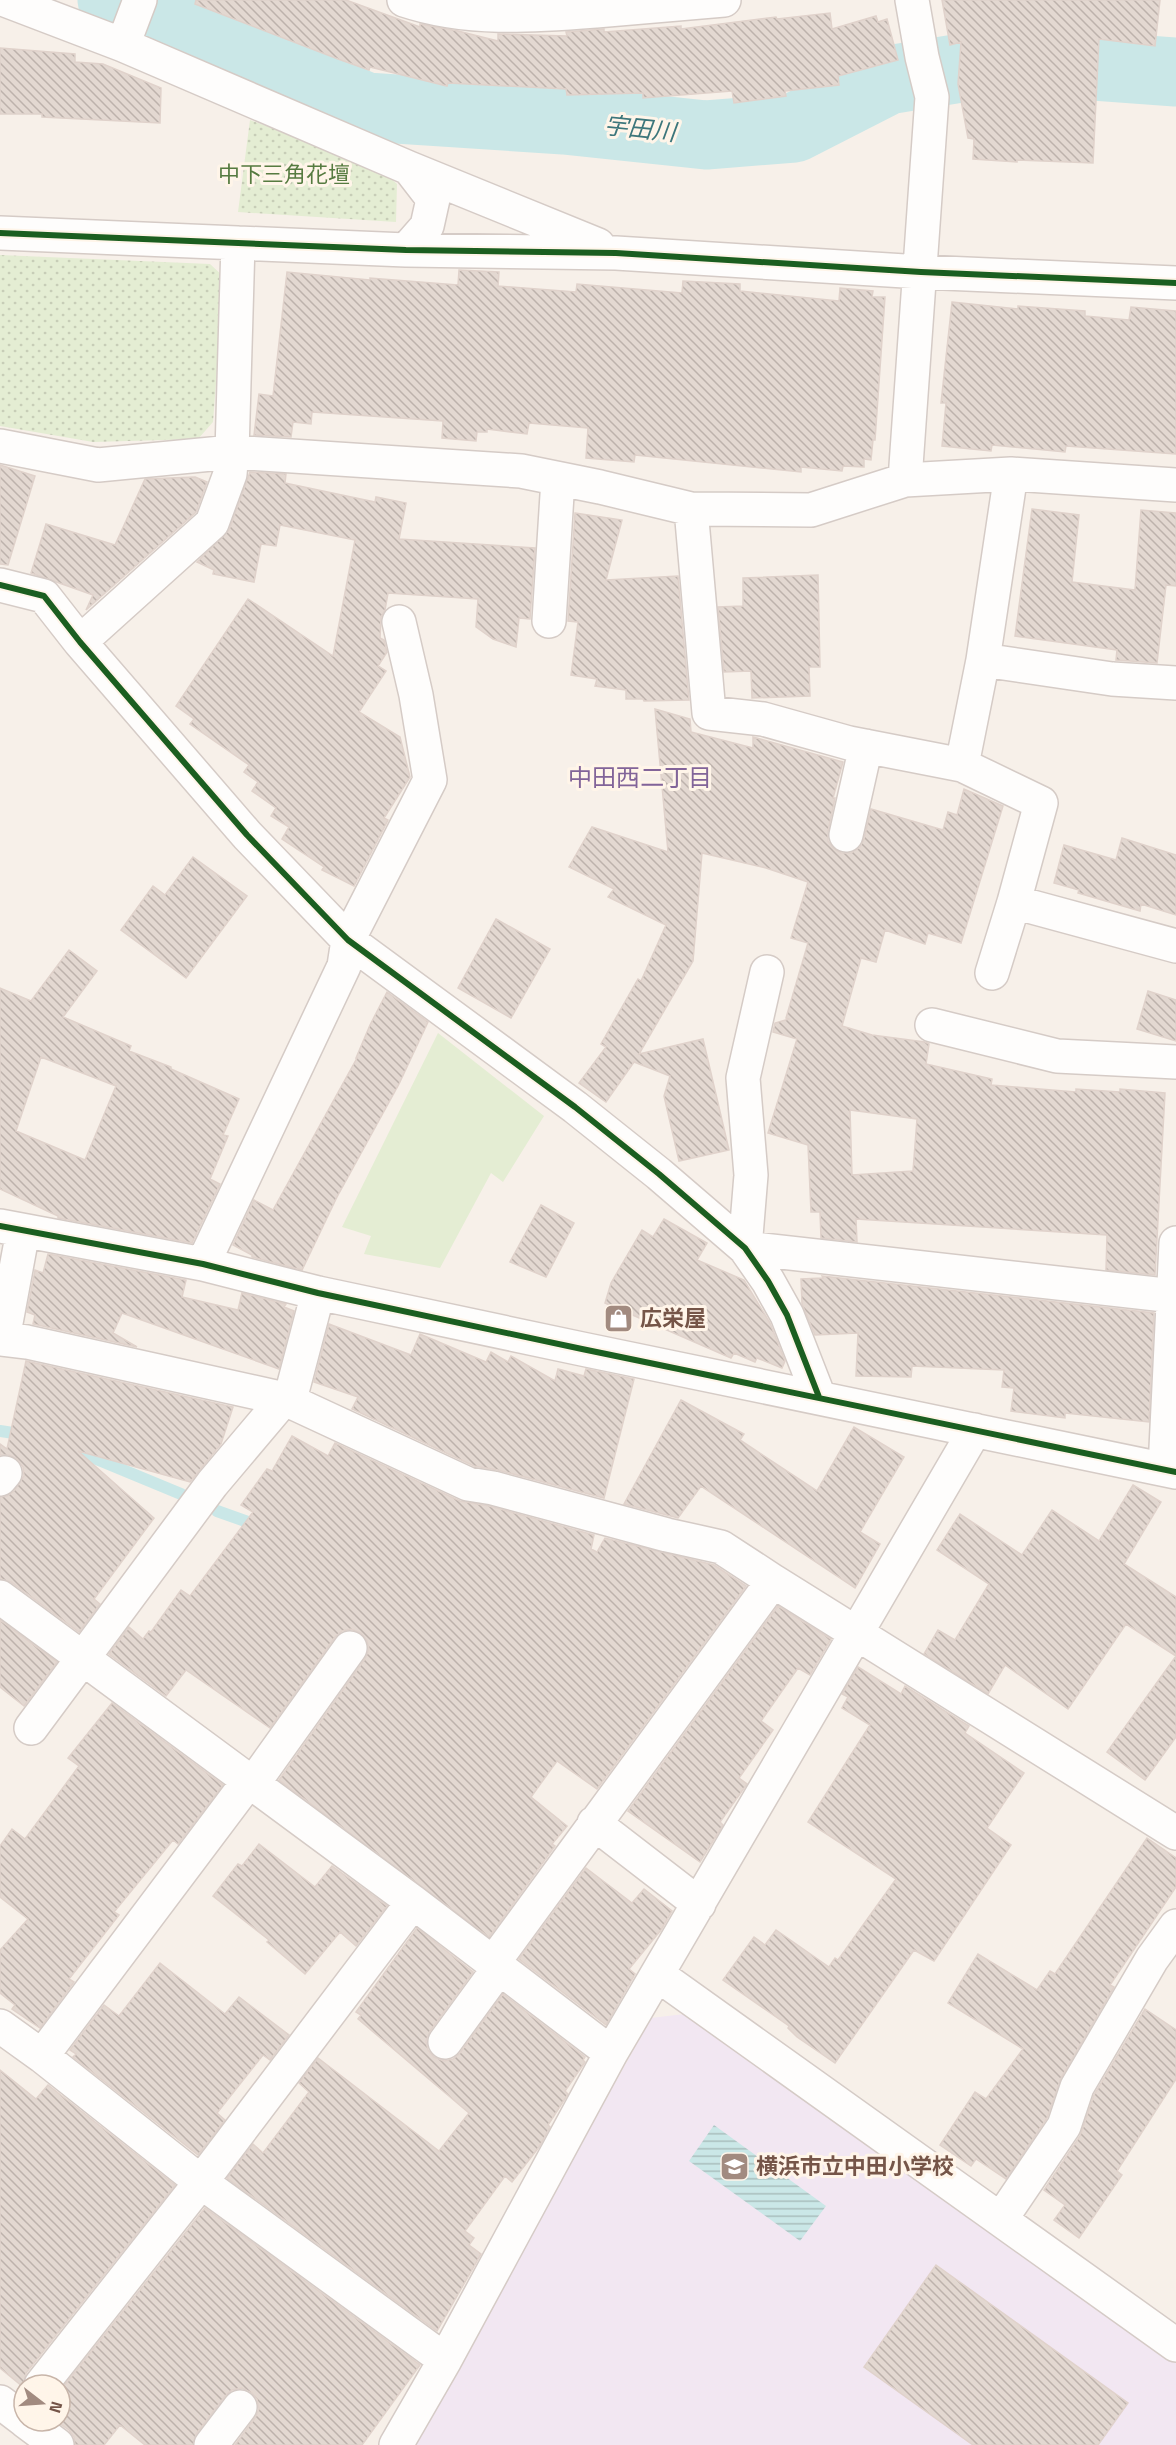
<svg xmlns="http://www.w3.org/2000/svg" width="1176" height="2445" viewBox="0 0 1176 2445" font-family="'Titillium Web','Noto Sans JP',sans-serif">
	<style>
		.education { fill: #f2e7f2 }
		.grass { fill: #e4edd3 }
		.park { fill: url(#park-dots) }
		.water { fill: url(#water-rules) }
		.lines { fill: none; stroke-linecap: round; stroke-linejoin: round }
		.stream { stroke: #cae7e7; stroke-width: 12 }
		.river { stroke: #cae7e7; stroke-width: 69 }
		.building { fill: url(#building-back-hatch); stroke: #e0d2cb; stroke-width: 1.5; fill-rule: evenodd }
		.minor-casing { stroke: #d5cbc6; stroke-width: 36 }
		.minor { stroke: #fefdfc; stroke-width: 33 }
		.cycleway-casing { stroke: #fff5e9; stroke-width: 10 }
		.cycleway { stroke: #1b5e20; stroke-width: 6 }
		.labels { text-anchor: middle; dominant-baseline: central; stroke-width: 6; stroke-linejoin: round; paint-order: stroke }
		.park-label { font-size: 22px; fill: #567b40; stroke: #fff5e9 }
		.poi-label { font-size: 22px; font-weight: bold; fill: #755548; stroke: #fff5e9; text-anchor: start }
		.water-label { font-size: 24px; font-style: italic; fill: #3c767b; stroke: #fff5e9 }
		.neighbourhood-label { font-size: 24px; fill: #826499; stroke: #fff5e9 }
	</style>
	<defs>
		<pattern id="park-dots" width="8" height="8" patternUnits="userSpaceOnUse" patternTransform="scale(1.5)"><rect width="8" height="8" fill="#e4edd3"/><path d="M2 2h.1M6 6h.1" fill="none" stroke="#c7cdb7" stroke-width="1.8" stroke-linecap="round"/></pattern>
		<pattern id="water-rules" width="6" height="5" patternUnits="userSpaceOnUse" patternTransform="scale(1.5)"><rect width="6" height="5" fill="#cae7e7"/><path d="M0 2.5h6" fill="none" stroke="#a9bebd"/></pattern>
		<pattern id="building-back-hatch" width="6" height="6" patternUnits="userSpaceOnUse" patternTransform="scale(1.5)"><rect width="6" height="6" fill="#e3d8d1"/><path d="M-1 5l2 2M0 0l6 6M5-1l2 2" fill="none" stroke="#bdb2ac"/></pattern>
	</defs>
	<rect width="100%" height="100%" fill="#f7f0e9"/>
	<path class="education" d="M693,2013l483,348v84h-761l236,-427z"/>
	<path class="grass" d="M438,1033l106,83 -41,66 -12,-9 -51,95 -76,-14 7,-18 -29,-9z"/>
	<path class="park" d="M250,120l127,46 20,18 -1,38 -158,-10z
		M0,255l210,9 14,13 -11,145 -15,17 -105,3 -93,-16z"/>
	<path class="water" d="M714,2125l112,81 -26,35 -111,-80z"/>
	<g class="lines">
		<path class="stream" d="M0,1431l26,4
			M65,1446l116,48
			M217,1511l45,16"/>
		<path class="river" d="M112,0l45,15 209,92 198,13 142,15 88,-7 94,-48 122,-20 166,12"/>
	</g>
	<path class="building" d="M196,0h150l74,27v-3l38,7 40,10v-7l69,2 -1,-4 38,-3v3l77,-6v3l95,-12 1,2 53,-6 2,16 44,-13 2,6 9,-3 11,41 -60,16 1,9 -54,6 1,5 -52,7 -2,-12 -89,7v-5l-76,2 -1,-6 -118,-6 -1,3 -77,-19 -1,3 -31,-11 -143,-55z
		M942,0h218l-5,46 -56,-7 -6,124 -76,-3v2l-44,-3 1,-20 -6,-1 -10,-54 3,-42 -11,3z
		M0,48l75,6v8l28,2 58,24 -1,35 -118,-6v-3h-42z
		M459,270l40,2 -1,14 78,6 1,-8 105,9 1,-12 57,3v7l99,10 1,-13 33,3 -1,6h13l-10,143h-2l-2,20 -7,-1v8l-21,-1 -1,5 -41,-4v5l-166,-17 -1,7 -48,-4 2,-30 -59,-5 -2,11 -40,-5v3h-10l-1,9 -34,-3 1,-17 -131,-9 -1,12 -18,-2 -2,15 -37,-2 5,-41 14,2 14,-124 83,8v-2l88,7z
		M952,302l66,7v-3l67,5v5l44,4 2,-13 45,4v143l-110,-8 -1,6 -73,-7 -1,6 -49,-5 4,-43h-5z
		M0,465l35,11 -27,89 -8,-1z
		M250,472l36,2 -1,9 90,19 1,-5 30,6 -7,36 136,9 -5,71 -11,-1 -3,29 -23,-8 -17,-12 2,-28 -90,-6 -3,17 -4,7 -1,21 4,2 3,12 -9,14 8,5 -27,41 41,25 10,40 -26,41 4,2 -34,66 -32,-16 2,-3 -42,-28 7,-12 -18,-11 5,-8 -24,-17 6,-9 -14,-10 5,-7 -59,-41 4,-5 -18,-13 72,-107 85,57 22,-116 -75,-15 -4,21 -15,-2 -7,38 -41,-8 1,-4 -17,-8 32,-32z
		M195,477l12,5 -11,30 -110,98 7,-15 -62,-22 15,-49 69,21 30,-66z
		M1032,509l47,6 -7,67 63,8 6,-80 35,3v73l-10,-1 -9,78 -41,-3 1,-10 -102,-14z
		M575,513l47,7 -16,60 72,-4 11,124 -45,1 -1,-2h-17v-9l-31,-4 2,-7 -26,-4 7,-53 -10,-1z
		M818,575l2,92h-11l1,29 -58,2 -1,-27 -27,1 -6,-65 25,-1v-28z
		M655,709l35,10 1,13 62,16v-11l90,25 -10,36h2l-7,33v10l5,7 8,5h10l9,-6 4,-8 7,-30 72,21 5,-18 9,3 7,-26 39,17 -42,137 -33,-10 -3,11 -40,-14 -9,32 -15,-4 -19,68 30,9 53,7 4,2 -3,20 66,15 -1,6 85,7v-3l44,3v-3l45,4 -10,182 -49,-5 1,-35 -251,-16 1,23 -36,-4 -1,-26h-9l-3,-67 -40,-12 29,-94 -24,-7 2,-9 14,-4 -3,-1 22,-75 -17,-5 17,-56 -42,-14 -64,-15 -9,108 -54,93 64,-15 26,111 -50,11 -15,-65 6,-20 -36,-14 -28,40 -27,-19 27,-36 -5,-3 37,-65 3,2 25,-56 -58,-28 6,-8 -45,-22 23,-40 76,25zM850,1110l67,9 -4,52 -61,4z
		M1122,838l54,17v60l-35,-11 -1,7 -62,-18 1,-3 -25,-7 10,-38 52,15z
		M193,857l54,39 -61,82 -65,-48 32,-44 12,9z
		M496,919l54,30 -39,69 -53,-30z
		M69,950l28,21 -34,46 68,29 -2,5 42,16v2l68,30 -16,36 5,1 -18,43 10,5 -28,59 -134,-25v-2l-58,-27v-201l31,13zM41,1057l75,29 -31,74 -69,-29z
		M1148,991l28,9v41l-39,-12z
		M387,992l41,30 -29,62 -62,113 -35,73 -50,-13v-2l-19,-10 21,-45 19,10 84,-152h-1l14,-33z
		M541,1205l33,18 -28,54 -36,-15z
		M664,1219l43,24 -10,17 47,20 26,43 15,38 -3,7 -25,-10 -2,4 -21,-9 -3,5 -126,-55 6,-20 31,-53 11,7z
		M48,1254l138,26 -4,17 56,13 4,-17 44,11 -2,3 10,4 -15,58 -157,-56 -9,20 24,14 -104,-23 2,-9 -8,-3 8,-42 8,3z
		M822,1276l332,37 -5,109 -84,-9v5l-54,-7 3,-23 -12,-1 2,-17 -92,-4 -1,11 -55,-1 2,-43 -43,2 -13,-31 -1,-25 22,-1z
		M329,1324l82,31 9,-21 66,28 5,-10 17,10 3,-6 44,25 3,-12 26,7 2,-7 48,10 -30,119 -106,-28 -24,-4 -122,-57 6,-12 -44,-15z
		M26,1361l207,46 -12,37 -31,38 -112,-31 76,67 -60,81 6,5 -21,28 -68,-50 -11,-3v-82l7,-1 7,-5 10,-15 -1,-9 -6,-8 -8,-4h-9v-11l7,5z
		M681,1400l63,34 -4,6 77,51 37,-64 50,30 -44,75 20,12 -25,44 -154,-102 -23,32 -54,-14z
		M292,1436l36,20 7,-13 125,58 29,5 105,29 -3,14 6,3 8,-14 109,27 32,21 -149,203 -40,-28 -26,36 36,29 -15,18 3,2 -66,91 -210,-157 86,-121 4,-10 -2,-8 -6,-8 -10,-4 -9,2 -7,6 -65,91 -84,-58 -20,26 -57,-42 20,-27 14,12 6,-8 2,1 30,-42 9,6 63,-84 -12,-7 26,-36 5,2z
		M1133,1485l28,17 -37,62 52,33v140l-31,43 -38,-28 69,-96 -50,-32 -58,85 -63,-44 -17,29 -64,-40 14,-24 17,10 34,-56 -52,-34 23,-36 62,41 30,-45 47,31z
		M778,1606l53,33 -21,36 -12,-7 -37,53 12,9 -34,48 8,6 -27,38 3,3 -23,37 -72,-51z
		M0,1620l57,42 -33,44 -24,-19z
		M858,1667l43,27 4,-8 64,40 -4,7 59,40 -37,55 24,17 -77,116 -20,-11 -79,113 -38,-26 -9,-9 1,-2 -66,-46 31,-43 11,8 11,-15 53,37 6,-9 3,2 58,-81 -88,-57 62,-97 -28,-17 6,-11 -6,-3z
		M112,1703l111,82 -45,59 -5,-4 -59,72 5,3 -50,64 5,3 -34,46 -28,-19 3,-4 -15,-12v-43l28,-31 -28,-22v-51l12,-17 13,10 54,-73 -11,-8z
		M1147,1838l29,20v29l-66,98 4,2 -53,91 -14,40 -41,61 -30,-20 -5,7 -31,-21 35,-53 11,7 37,-50 -75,-46 30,-49 59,36 13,-19 5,3z
		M259,1844l56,43 17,-21 55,40 -31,40 -16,-14 -35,42 -38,-32 2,-2 -56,-44 25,-32 4,2z
		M586,1868l46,35 12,-14 28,22 -11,19 -32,39 6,5 -29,51 -87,-66z
		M417,1928l56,44 -43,59 -4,10 2,9 6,7 10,4 9,-2 7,-6 43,-59 82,63 -2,3 2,2 -20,29 3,3 -20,31 2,2 -11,20 -27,35 -7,-6 -40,55 9,7 -5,7 12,9 -44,77 -210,-153 26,-34 10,9 46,-61 -10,-9 19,-25 121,93 30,-38 -111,-94 3,-4 -5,-3z
		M160,1963l65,51 14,-17 50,38 -19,25 -7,-5 -46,58 8,7 -27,35 -125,-98 3,-3 -6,-4 34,-45 15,11z
		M1145,2009l31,21v49l-59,92 5,4 -43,63 -25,-18 11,-15 -21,-15 36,-54 14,-41z
		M0,2070l36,29 12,-14 127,100 -149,188 -3,14 -23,-19z
		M205,2208l215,157 -58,80h-127l20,-27 4,-9 -2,-10 -5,-6 -10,-5 -10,2 -7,6 -29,38 -3,11h-48l-25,-20 -16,20h-29l-1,-8 -5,-7 -13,-9h4v-30z
		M936,2265l192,138 -30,42h-125l-109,-78z"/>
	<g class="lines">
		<defs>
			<path id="minor" d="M5,0l118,45 286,123 189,77
				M404,0c63,21 127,16 192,11 42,-4 85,-7 128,-11
				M123,45l17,-45
				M0,233l406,17 210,3 305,19 255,11
				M238,243l-6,209 289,19 79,16 91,22 120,1 94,-30 106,-6 165,11
				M406,250l21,-24 6,-27 -24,-31
				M0,446l98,19 134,-13 -2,22 -18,49 -132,119
				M1011,474l-28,186 129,19 64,4
				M905,480l27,-383 -10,-40 -10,-57
				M691,509l18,204 54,6 86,24 113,22 21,-105
				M0,585l44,11 36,46 167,193 101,105 227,167 84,67 86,74 23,33 19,34 32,82
				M549,621l9,-142
				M962,765l79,38 -27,99 162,44
				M846,835l20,-89
				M767,972l-24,106 8,97 -6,73 429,48
				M992,973l22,-71
				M932,1025l125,31 119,6
				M0,1226l203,38 115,29 264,56 594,123
				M203,1264l141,-298 4,-26 82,-160 -14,-85 -17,-73
				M0,1339l27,3 258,57 183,85 25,4 174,47 54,12 52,34
				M3,1339l20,-108
				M1165,1469l11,-226
				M0,1479l5,-6
				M0,1597l413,305 198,151
				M31,1728l181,-244 81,-96 25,-95
				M252,1785l98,-137
				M594,1823l105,81
				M493,1963l280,-382 403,252
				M658,1975l518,370
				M0,2026l42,30 159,126 244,178
				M445,2042l54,-74
				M42,2056l206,-274
				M1001,2219l63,-93 13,-39 75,-128 24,-33
				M41,2385l160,-203 212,-280
				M0,2402l24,18
				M25,2421l32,24
				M211,2445l29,-38
				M396,2445l49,-85 166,-307 364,-623"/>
		</defs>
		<use href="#minor" class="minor-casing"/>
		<use href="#minor" class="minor"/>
		<defs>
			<path id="cycleway" d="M0,233l406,17 210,3 305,19 255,11
				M0,585l44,11 36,46 167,193 101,105 227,167 84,67 86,74 23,33 19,34 32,82
				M0,1226l203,38 115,29 264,56 594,123"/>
		</defs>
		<use href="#cycleway" class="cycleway-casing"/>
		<use href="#cycleway" class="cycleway"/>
	</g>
	<defs>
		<symbol id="shop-square" viewBox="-11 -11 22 22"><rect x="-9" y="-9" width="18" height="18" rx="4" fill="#a28b80" stroke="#fff5e9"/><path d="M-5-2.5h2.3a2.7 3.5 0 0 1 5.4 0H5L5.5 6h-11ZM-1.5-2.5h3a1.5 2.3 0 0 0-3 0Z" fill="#fff"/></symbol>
		<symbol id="school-square" viewBox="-11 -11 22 22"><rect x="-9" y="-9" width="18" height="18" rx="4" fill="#a28b80" stroke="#fff5e9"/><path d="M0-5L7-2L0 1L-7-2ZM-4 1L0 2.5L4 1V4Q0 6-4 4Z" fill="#fff"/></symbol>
	</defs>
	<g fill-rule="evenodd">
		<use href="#shop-square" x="602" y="1302" width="33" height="33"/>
		<use href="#school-square" x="718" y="2150" width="33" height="33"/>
	</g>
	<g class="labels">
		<g class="park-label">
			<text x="284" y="174">中下三角花壇</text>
		</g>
		<g class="poi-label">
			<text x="640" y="1318">広栄屋</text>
			<text x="756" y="2166">横浜市立中田小学校</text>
		</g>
		<g class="water-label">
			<text transform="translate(640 128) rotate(6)">宇田川</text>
		</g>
		<g class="neighbourhood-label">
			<text x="640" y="777">中田西二丁目</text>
		</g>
	</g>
	<g transform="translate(42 2403) rotate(107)"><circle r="28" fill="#fff5e9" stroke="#c8b5a9" stroke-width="1.5"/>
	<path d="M0-4.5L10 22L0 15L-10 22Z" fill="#a28b80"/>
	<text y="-9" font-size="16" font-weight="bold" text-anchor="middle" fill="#755548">N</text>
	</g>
</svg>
